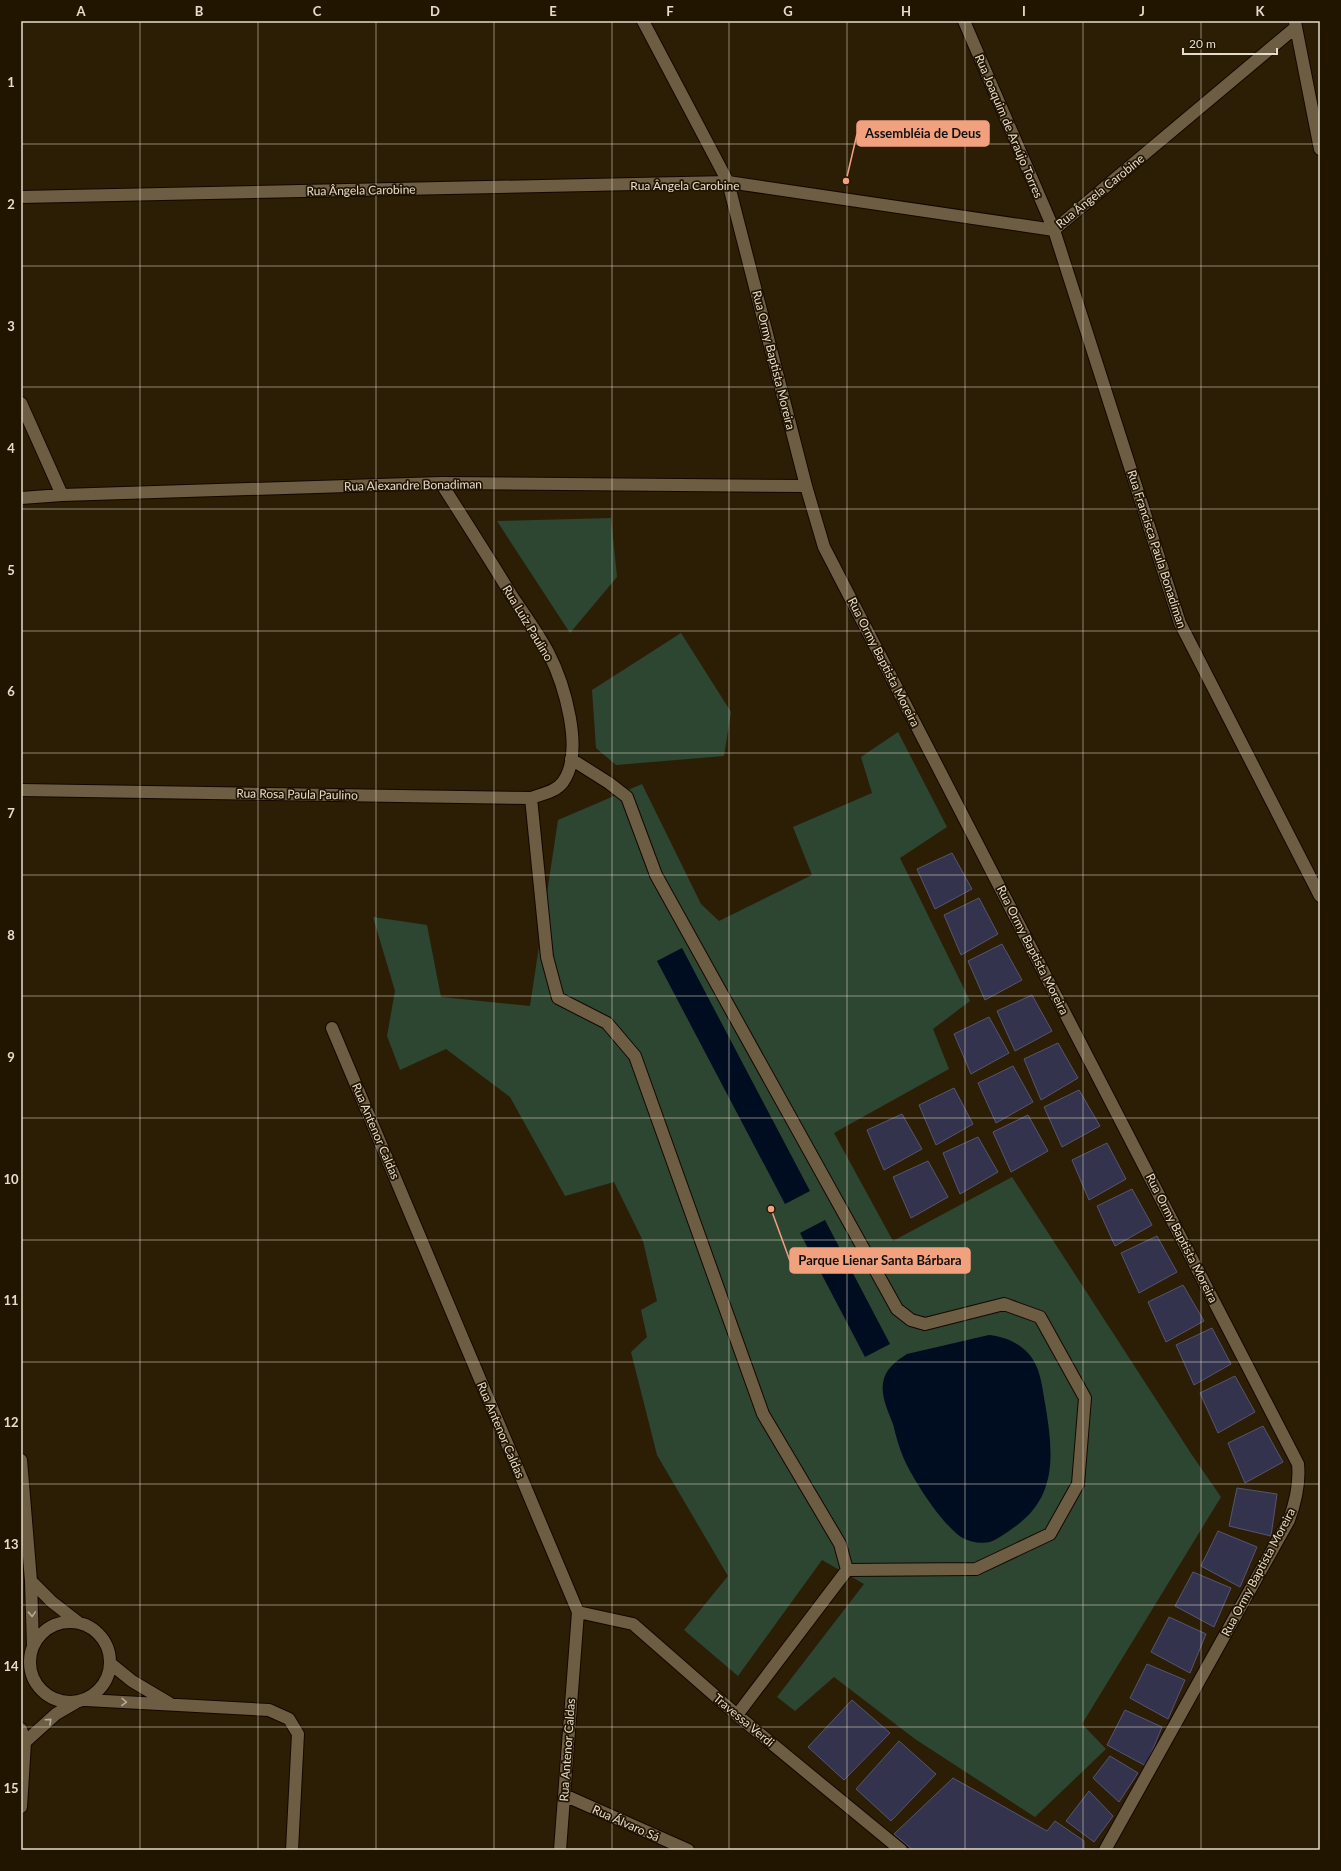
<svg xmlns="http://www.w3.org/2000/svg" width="1341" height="1871" viewBox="0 0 1341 1871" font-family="Lato,sans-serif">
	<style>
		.green { fill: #2c4631 }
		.water { fill: #000c1f }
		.building { fill: #34334d; stroke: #555570 }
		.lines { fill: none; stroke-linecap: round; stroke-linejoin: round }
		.minor-casing { stroke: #140700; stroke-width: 14 }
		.minor { stroke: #6d5d43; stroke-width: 12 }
		.oneway { stroke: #b5a996 }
		.grid { fill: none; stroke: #e5dccd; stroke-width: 1; stroke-opacity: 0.55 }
		.labels { text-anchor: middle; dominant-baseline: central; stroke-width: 3.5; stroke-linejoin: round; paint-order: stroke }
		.street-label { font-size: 12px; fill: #e5dccd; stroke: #221500 }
		.leader { fill: none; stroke: #f2a17e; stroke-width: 1.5 }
		.callout-dot { fill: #f2a17e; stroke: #221500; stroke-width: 1.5 }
		.callout { fill: #f2a17e; stroke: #f2a17e; stroke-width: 1.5 }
		.callout-label { font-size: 13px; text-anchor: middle; font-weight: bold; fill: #111 }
		.neatline { fill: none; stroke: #e5dccd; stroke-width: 1.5 }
		.grid-label { font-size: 13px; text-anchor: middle; font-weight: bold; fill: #e5dccd }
	</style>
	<rect width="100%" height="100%" fill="#2c1e05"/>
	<path class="green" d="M611,518l6,59 -47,56 -73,-112z
		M681,633l50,79 -7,44 -108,9 -20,-17 -4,-58z
		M898,732l49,95 -47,31 70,143 -37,28 16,40 -115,64 59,108 119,-64 180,278 29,42 -139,227 24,25 -71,68 -120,-78 -81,-62 -39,34 -18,-14 87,-113 -42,-24 -84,116 -54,-46 44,-54 -71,-121 -26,-103 16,-15 -6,-27 16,-9 -14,-60 -29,-59 -49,14 -55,-99 -64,-48 -46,21 -13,-34 8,-45 -22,-74 54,8 14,72 89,9 28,-186 84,-36 59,120 18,17 93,-46 -19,-48 79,-34 -11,-36z"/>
	<path class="water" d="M682,948l128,243 -25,13 -128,-243z
		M825,1220l65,124 -25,13 -65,-124z
		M989,1335c15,2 27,6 38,17 13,13 15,33 18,51 8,48 14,94 -32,125 -7,5 -15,11 -23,14 -10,2 -21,0 -29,-5 -20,-14 -47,-56 -57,-78 -5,-11 -8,-23 -11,-35 -5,-13 -12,-27 -10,-41 2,-14 13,-22 24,-29z"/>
	<path class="building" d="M952,853l20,36 -37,20 -18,-40z
		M979,898l19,36 -37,21 -17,-40z
		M1002,944l20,36 -37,20 -17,-39z
		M1032,995l20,36 -37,20 -18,-40z
		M989,1017l20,36 -38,21 -17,-40z
		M1058,1043l20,35 -37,22 -17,-41z
		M1013,1066l20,36 -37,21 -18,-40z
		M954,1088l19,36 -37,21 -17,-40z
		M1079,1090l21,36 -38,21 -18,-40z
		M902,1114l20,35 -38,21 -17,-40z
		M1028,1115l20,36 -37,21 -18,-40z
		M978,1137l20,35 -38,22 -17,-41z
		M1107,1143l19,36 -37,21 -17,-40z
		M928,1161l20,36 -37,21 -18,-41z
		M1132,1189l20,36 -37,21 -18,-40z
		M1157,1236l20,36 -38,21 -18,-40z
		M1183,1285l21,36 -38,21 -18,-40z
		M1212,1328l19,36 -37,21 -18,-40z
		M1235,1376l20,36 -37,21 -18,-40z
		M1263,1426l20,36 -38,21 -17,-40z
		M1237,1488l40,6 -6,42 -42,-10z
		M1218,1531l39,16 -17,40 -39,-21z
		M1193,1572l38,16 -17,39 -39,-21z
		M1169,1617l37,17 -16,39 -39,-21z
		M1147,1664l38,16 -17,39 -38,-21z
		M852,1700l38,33 -46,47 -36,-33z
		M1125,1710l37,17 -16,39 -39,-21z
		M899,1741l37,33 -45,47 -35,-32z
		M1110,1756l28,17 -19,29 -26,-24z
		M953,1778l94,53 8,-10 29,20v9h-171l-19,-16z
		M1089,1791l24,25 -19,26 -28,-21z"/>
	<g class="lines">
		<defs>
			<path id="minor" d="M643,21l85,161 78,304 18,61 474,917c2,20 -2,37 -9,56l-184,330
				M964,21l90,209 126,393 140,273
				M1295,22l25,127
				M21,197l707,-15 326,48 242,-203
				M21,403l41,92
				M21,498l41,-3 379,-12 365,3
				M571,759l38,24 18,14 29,78 241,434 14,11 14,4 79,-20 36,13 45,81 -7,86 -28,50 -74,35 -129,1
				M21,790l510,8c10,-4 25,-6 32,-16 22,-31 1,-99 -15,-130 -10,-19 -24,-38 -36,-56 -23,-38 -47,-75 -71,-113
				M531,798l16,159 11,41 49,25 28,33 128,358 77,130 7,26 -110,145
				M332,1028l246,584 -18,238
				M21,1460l10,121 2,65
				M31,1581l21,21 27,21
				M578,1612l55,12 104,91 164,135
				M30 1662a40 40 0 1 1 80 0a40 40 0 1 1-80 0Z
				M111,1664l21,17 37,22
				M86,1700l183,10 20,9 9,15 -6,116
				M21,1729l4,13 -4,65
				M25,1742l31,-28 19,-11
				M564,1795l124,55"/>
		</defs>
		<use href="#minor" class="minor-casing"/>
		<use href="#minor" class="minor"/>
	</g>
	<defs><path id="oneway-chevron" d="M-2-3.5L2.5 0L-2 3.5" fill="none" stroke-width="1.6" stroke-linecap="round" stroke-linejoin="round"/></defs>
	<g class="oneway">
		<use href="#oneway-chevron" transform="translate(32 1614) rotate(88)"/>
		<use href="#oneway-chevron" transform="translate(124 1702) rotate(2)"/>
		<use href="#oneway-chevron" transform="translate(49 1721) rotate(-42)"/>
	</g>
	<path class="grid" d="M140,21v1829M258,21v1829M376,21v1829M494,21v1829M612,21v1829M729,21v1829M847,21v1829M965,21v1829M1083,21v1829M1201,21v1829M21,144h1299M21,266h1299M21,387h1299M21,509h1299M21,631h1299M21,753h1299M21,875h1299M21,996h1299M21,1118h1299M21,1240h1299M21,1362h1299M21,1484h1299M21,1605h1299M21,1727h1299"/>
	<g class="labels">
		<g class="street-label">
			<text transform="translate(1009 126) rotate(67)">Rua Joaquim de Araújo Torres</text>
			<text x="685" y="185">Rua Ângela Carobine</text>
			<text transform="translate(361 190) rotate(-1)">Rua Ângela Carobine</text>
			<text transform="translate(1100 191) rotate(-39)">Rua Ângela Carobine</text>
			<text transform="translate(774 360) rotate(76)">Rua Ormy Baptista Moreira</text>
			<text transform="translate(413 485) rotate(-1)">Rua Alexandre Bonadiman</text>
			<text transform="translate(1157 549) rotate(72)">Rua Francisca Paula Bonadiman</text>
			<text transform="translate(528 623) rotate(59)">Rua Luiz Paulino</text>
			<text transform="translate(884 662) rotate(63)">Rua Ormy Baptista Moreira</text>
			<text transform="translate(297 794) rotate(1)">Rua Rosa Paula Paulino</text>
			<text transform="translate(1033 950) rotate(63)">Rua Ormy Baptista Moreira</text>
			<text transform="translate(376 1131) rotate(67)">Rua Antenor Caldas</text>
			<text transform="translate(1182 1238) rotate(63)">Rua Ormy Baptista Moreira</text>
			<text transform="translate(501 1430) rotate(67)">Rua Antenor Caldas</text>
			<text transform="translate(1258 1572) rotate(-62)">Rua Ormy Baptista Moreira</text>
			<text transform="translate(744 1720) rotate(40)">Travessa Verdi</text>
			<text transform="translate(567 1750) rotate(-86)">Rua Antenor Caldas</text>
			<text transform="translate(626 1823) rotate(24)">Rua Álvaro Sá</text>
		</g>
	</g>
	<path class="leader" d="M846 181L857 134M771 1209L790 1261"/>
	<g class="callout-dot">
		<circle cx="846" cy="181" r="4"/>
		<circle cx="771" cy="1209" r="4"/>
	</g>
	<g class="callout">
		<rect x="857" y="121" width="132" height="25" rx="4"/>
		<rect x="790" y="1248" width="180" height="25" rx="4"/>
	</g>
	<g class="callout-label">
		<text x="923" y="138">Assembléia de Deus</text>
		<text x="880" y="1265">Parque Lienar Santa Bárbara</text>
	</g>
	<rect width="1341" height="1871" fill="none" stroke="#221500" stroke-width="44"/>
	<path d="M1183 48v6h94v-6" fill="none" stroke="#e5dccd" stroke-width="2"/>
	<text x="1189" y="48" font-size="12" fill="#e5dccd" stroke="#221500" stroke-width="3" paint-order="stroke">20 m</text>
	<rect x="22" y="22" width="1297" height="1827" class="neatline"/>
	<g class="grid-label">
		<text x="81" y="16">A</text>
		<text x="199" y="16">B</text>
		<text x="317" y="16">C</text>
		<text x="435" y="16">D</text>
		<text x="553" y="16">E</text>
		<text x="670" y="16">F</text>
		<text x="788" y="16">G</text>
		<text x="906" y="16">H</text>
		<text x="1024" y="16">I</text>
		<text x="1142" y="16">J</text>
		<text x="1260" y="16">K</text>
		<text x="11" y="87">1</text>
		<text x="11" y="209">2</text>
		<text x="11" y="331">3</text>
		<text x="11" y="453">4</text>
		<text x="11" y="575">5</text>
		<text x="11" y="696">6</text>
		<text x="11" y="818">7</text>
		<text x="11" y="940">8</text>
		<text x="11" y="1062">9</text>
		<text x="11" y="1184">10</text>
		<text x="11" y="1305">11</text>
		<text x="11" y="1427">12</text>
		<text x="11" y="1549">13</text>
		<text x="11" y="1671">14</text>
		<text x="11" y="1793">15</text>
	</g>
</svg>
